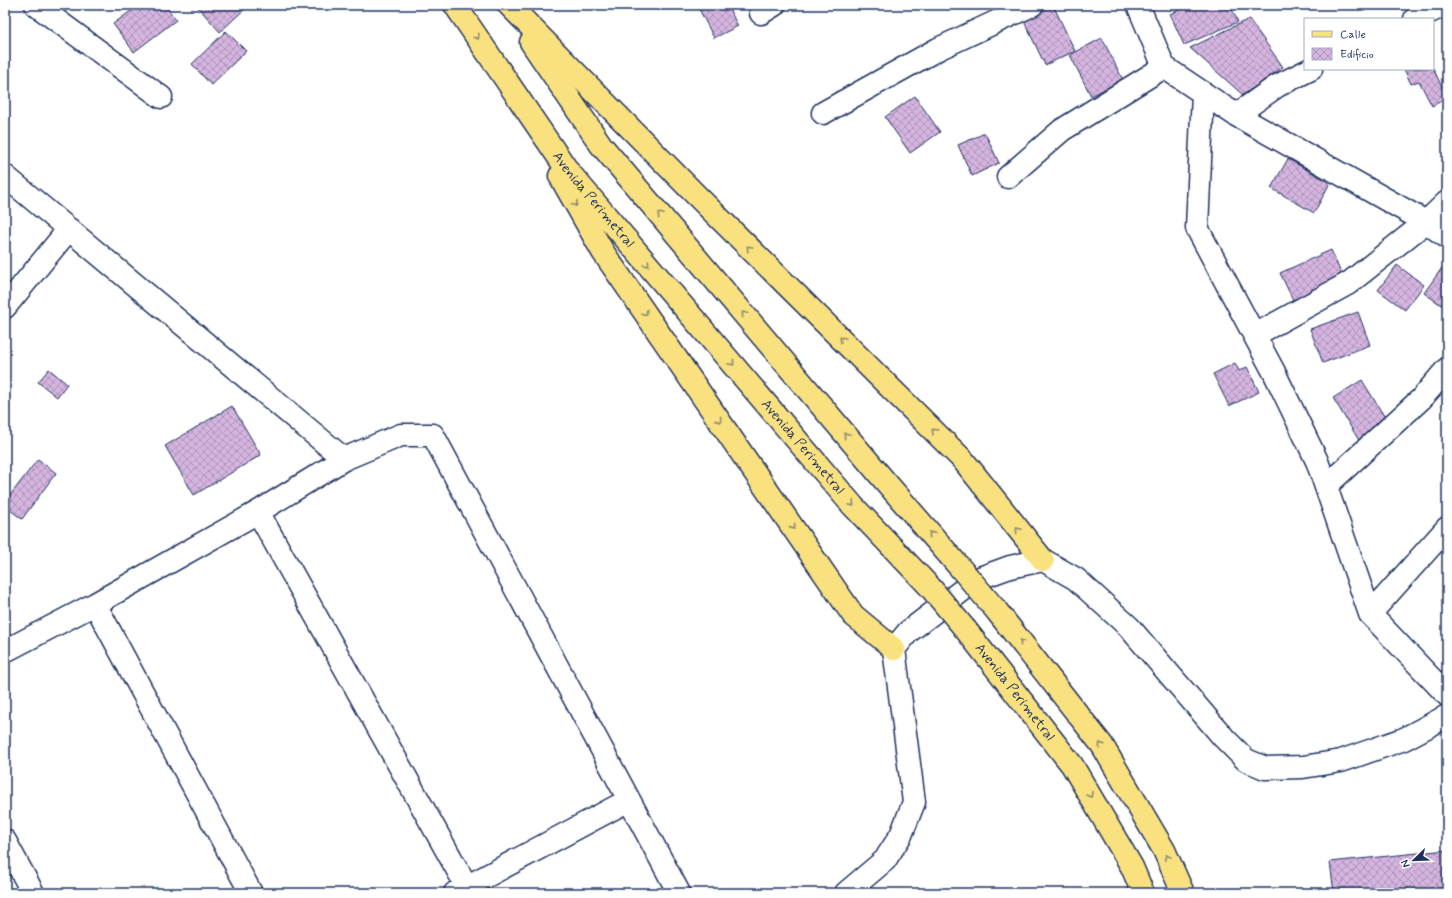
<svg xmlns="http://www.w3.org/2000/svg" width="1452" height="898" viewBox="0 0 1452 898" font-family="Mynerve,sans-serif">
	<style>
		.building { fill: url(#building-cross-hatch); stroke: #1b2f5e }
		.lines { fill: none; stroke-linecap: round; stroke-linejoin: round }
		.street-casing { stroke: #1b2f5e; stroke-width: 25 }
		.secondary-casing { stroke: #1b2f5e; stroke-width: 25 }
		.primary-casing { stroke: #1b2f5e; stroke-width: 25 }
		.street { stroke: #fff; stroke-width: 22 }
		.secondary { stroke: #fff; stroke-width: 22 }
		.primary { stroke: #fae180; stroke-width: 22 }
		.primary-bridge-casing { stroke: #1b2f5e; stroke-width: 25; stroke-linecap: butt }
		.primary-bridge { stroke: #fae180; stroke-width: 22 }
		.oneway { stroke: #8a886f }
		.labels { text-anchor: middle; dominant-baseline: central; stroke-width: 3.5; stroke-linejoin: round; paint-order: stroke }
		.street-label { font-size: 14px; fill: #1b2f5e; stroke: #fff }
	</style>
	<defs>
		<pattern id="building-cross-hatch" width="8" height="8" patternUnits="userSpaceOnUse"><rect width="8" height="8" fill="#d5b5e0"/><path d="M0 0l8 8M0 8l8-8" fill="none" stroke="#ac94b9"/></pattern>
	</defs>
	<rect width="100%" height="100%" fill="#fff"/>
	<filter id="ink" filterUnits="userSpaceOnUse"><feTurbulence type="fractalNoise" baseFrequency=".025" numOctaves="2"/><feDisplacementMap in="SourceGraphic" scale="8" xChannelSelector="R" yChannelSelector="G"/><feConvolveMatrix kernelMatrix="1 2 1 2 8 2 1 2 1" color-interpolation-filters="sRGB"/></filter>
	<g filter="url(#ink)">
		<path class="building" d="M139,5h26l11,15 -42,32 -21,-28z
			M196,5h53l-29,27z
			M697,5h30l11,21 -24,12z
			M1053,5l22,46 -30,14 -22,-46z
			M1190,5h40l8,17 -54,23 -14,-31z
			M1249,19l34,48 -40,28 -53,-47z
			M226,31l20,20 -35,34 -19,-21z
			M1102,38l21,42 -32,16 -21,-41z
			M1433,68l14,30 -15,8 -13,-25 -8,3 -7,-15z
			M915,96l25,36 -30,21 -25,-36z
			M985,133l14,30 -27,13 -14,-31z
			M1288,159l42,24 -16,30 -43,-25z
			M1331,250l12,28 -50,22 -13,-27z
			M1397,265l27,20 -19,25 -27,-20z
			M1444,265l3,2v42l-23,-16z
			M1358,312l12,33 -47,18 -13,-34z
			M1235,363l4,8 8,-4 12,25 -30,14 -16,-32z
			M49,369l18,15 -10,13 -19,-15z
			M1362,380l27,44 -29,18 -27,-44z
			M232,406l29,49 -67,40 -29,-49z
			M38,459l18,14 -34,46 -17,-13v-4z
			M1447,850v43h-113l-4,-31z"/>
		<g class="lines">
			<defs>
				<path id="street" d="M36,5l125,92
					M1138,5l26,62 72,48 190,107 21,15
					M761,13l13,-8
					M1415,19l29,-14
					M1203,93l-6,135 77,144 43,89 53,153 77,81
					M823,113l115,-64 94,-44
					M1236,115l41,-29 34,-17
					M5,176l339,283
					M1008,177l54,-47 102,-63
					M5,307l64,-78
					M1255,335l94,-52 77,-61 21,-20
					M1326,486l95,-87 26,-30
					M258,512l209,375
					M95,604l156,289
					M1370,614l77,-86
					M5,651l90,-47 163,-92 86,-53 57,-24h32l246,458
					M5,841l28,52
					M455,893l174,-93"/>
				<path id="secondary" d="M846,893l39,-33 16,-25 13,-33 -20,-153 14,-17 69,-53 33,-12 33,-7 33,19 53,48 95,111 22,22 19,8 38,-1 38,-6 63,-22 43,-23"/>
				<g id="primary">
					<path id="s1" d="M455,5l113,166 285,335 77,81"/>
					<path d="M509,5l188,191 266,264 80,100"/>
					<path d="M531,42l70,103 283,335 72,83"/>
					<path d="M560,176l43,76 250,363 41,34"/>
					<path d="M996,610l106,135 62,105 19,43"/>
					<path id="s2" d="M966,630l106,135 60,102 11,26"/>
				</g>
			</defs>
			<use href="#street" class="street-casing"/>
			<use href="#secondary" class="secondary-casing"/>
			<use href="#primary" class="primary-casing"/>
			<use href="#street" class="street"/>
			<use href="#secondary" class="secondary"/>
			<use href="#primary" class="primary"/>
			<defs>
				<path id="primary-bridge" d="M956,563l40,47
					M930,587l36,43"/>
			</defs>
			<use href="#primary-bridge" class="primary-bridge-casing"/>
			<use href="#primary-bridge" class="primary-bridge"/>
		</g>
		<defs><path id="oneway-chevron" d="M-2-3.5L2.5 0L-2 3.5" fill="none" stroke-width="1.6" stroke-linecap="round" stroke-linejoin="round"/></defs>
		<g class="oneway">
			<use href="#oneway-chevron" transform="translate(477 37) rotate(56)"/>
			<use href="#oneway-chevron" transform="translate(575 204) rotate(60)"/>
			<use href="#oneway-chevron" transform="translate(660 215) rotate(-130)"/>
			<use href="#oneway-chevron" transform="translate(749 248) rotate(-135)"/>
			<use href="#oneway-chevron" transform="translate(647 264) rotate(50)"/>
			<use href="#oneway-chevron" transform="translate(645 313) rotate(55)"/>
			<use href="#oneway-chevron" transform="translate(744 314) rotate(-130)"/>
			<use href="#oneway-chevron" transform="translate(842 339) rotate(-135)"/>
			<use href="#oneway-chevron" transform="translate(732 363) rotate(50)"/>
			<use href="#oneway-chevron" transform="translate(719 420) rotate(55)"/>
			<use href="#oneway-chevron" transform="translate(934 431) rotate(-135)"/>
			<use href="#oneway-chevron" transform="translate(846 435) rotate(-130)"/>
			<use href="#oneway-chevron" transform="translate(852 504) rotate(49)"/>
			<use href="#oneway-chevron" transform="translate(793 527) rotate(55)"/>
			<use href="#oneway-chevron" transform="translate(1018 530) rotate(-130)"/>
			<use href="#oneway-chevron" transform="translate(931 534) rotate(-131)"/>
			<use href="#oneway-chevron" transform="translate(1022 642) rotate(-128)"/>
			<use href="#oneway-chevron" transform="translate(1101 745) rotate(-124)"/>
			<use href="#oneway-chevron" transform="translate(1090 795) rotate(60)"/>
			<use href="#oneway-chevron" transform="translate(1167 857) rotate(-114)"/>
		</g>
	</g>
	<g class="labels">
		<g class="street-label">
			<text stroke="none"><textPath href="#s1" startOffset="239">Avenida Perimetral</textPath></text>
			<text stroke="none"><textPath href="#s1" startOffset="563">Avenida Perimetral</textPath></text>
			<text stroke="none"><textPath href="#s2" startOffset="79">Avenida Perimetral</textPath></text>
		</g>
	</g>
	<rect width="1452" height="898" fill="none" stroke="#fff" stroke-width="20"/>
	<rect x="10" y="10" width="1432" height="878" fill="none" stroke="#1b2f5e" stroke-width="1.5" filter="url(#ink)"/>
	<rect x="1304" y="18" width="130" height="52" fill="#ffffff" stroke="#a4acbf"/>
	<rect x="1312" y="31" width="20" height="6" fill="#fae180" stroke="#a4acbf"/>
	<text x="1340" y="38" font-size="12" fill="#1b2f5e">Calle</text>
	<rect x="1312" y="48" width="20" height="12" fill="url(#building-cross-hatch)" stroke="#a4acbf"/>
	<text x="1340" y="58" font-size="12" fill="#1b2f5e">Edificio</text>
	<g transform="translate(1414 860) rotate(247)" stroke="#ffffff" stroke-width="3" paint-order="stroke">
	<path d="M0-3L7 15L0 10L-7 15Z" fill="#1b2f5e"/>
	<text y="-6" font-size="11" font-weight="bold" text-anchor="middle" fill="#1b2f5e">N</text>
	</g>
</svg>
